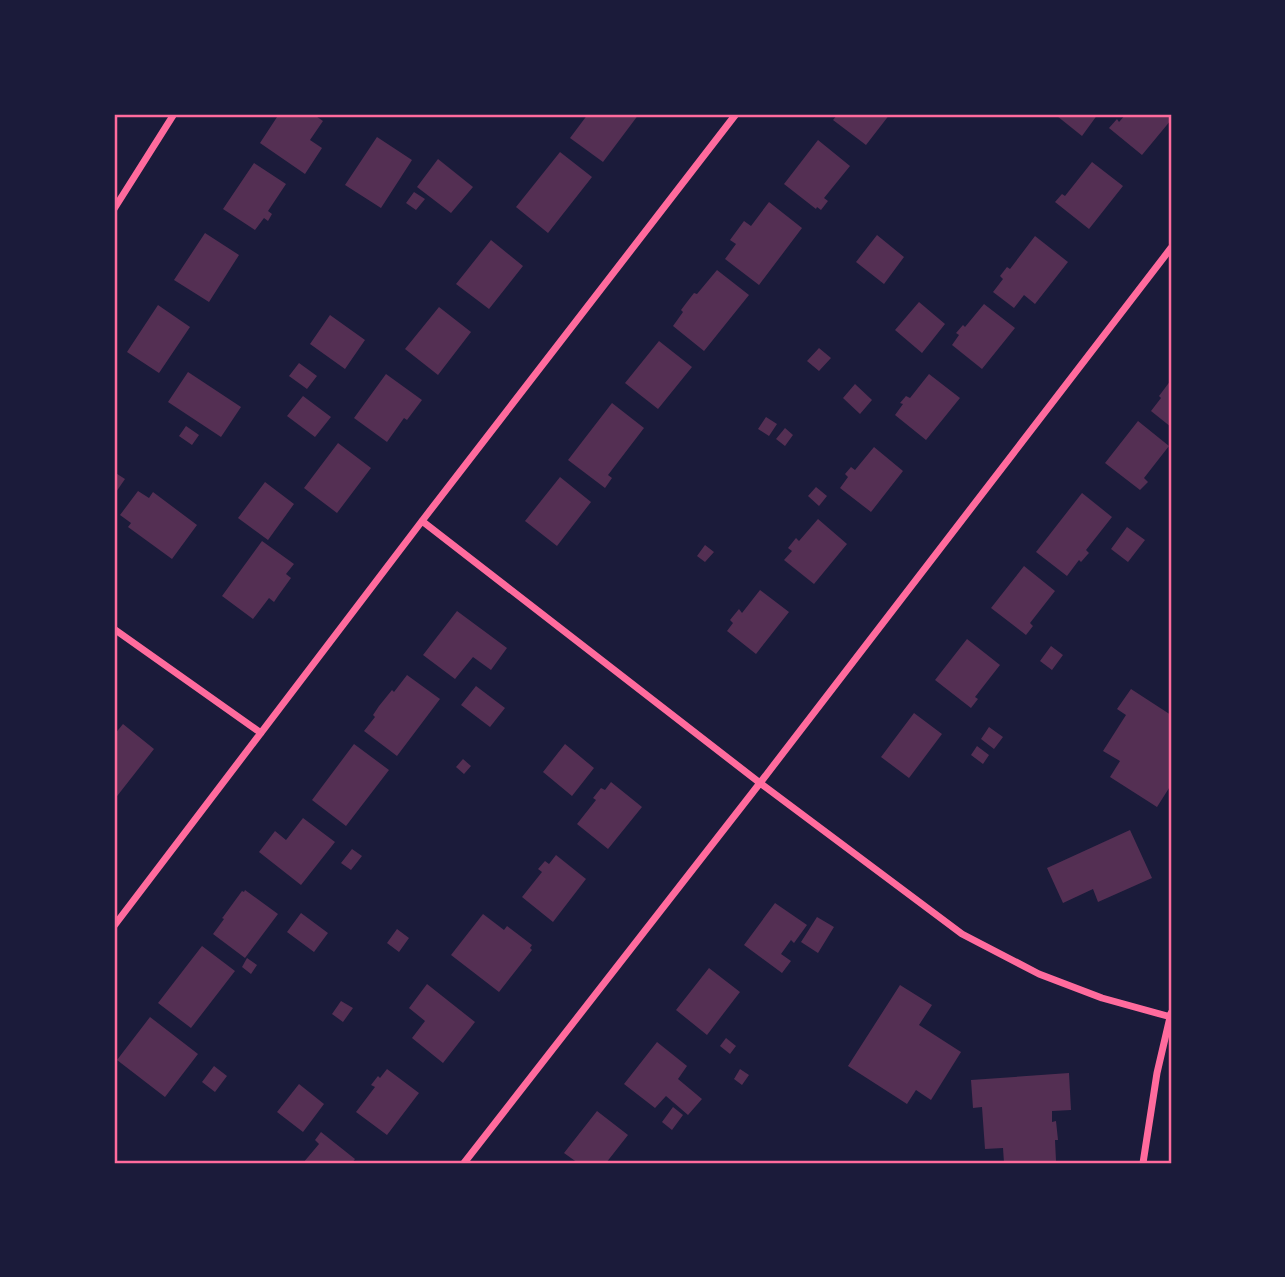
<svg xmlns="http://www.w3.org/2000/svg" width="1285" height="1277" viewBox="0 0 1285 1277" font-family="Mulish,sans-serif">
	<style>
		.building { fill: #542f53 }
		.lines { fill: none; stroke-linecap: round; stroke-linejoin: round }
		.minor { stroke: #ff6b9d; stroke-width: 7 }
		.neatline { fill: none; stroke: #ff6b9d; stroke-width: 2.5 }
	</style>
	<rect width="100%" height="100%" fill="#1b1b3a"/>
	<path class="building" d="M279,114h34l10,7 -13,19 12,8 -17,26 -45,-31z
		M588,114h51l-36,48 -33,-24z
		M838,114h52l-24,31 -33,-25z
		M1059,114h39l-16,22 -25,-20z
		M1126,114h45v6l-29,35 -33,-27 8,-9 2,3z
		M377,137l35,23 -31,48 -36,-23z
		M818,140l32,26 -26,32 4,3 -7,9 -4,-3 -1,2 -32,-25z
		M560,152l32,25 -44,56 -32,-26z
		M438,159l35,28 -22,26 -34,-26z
		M1092,162l31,24 -34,43 -34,-27 7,-8 3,2z
		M254,163l32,21 -18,27 4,3 -4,7 -4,-3 -9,12 -32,-21z
		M414,192l11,7 -9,11 -10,-7z
		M769,202l33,26 -43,57 -34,-26 11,-15 -6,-4 14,-19 7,5z
		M205,233l34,22 -30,47 -35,-22z
		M877,235l27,22 -20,27 -28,-22z
		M1035,236l33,26 -33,42 -11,-9 -10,13 -21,-16 10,-13 -3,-3 7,-9 3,2z
		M491,240l32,26 -34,43 -33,-25z
		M717,270l32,25 -45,56 -31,-25 10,-14 -2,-2 6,-8 7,-9 3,1z
		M919,302l26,22 -23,29 -27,-23z
		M984,304l31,24 -33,41 -30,-24 7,-10 -3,-2 7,-8 2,2z
		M158,305l32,22 -31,46 -32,-21z
		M439,307l32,25 -33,43 -33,-26z
		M330,315l35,25 -20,29 -35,-25z
		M659,341l33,26 -34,42 -33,-26z
		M819,348l12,10 -12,13 -12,-10z
		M299,363l18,13 -10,13 -18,-13z
		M188,372l53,35 -20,30 -53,-35z
		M386,374l36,26 -15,20 -3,-2 -17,24 -33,-24z
		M929,374l31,24 -34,42 -31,-25 8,-11 -3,-1 6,-7 4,2z
		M1171,380v47l-20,-16 10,-13 -2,-2z
		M855,384l17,16 -12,14 -17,-16z
		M303,396l28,21 -16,20 -28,-21z
		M612,403l32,25 -36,47 4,3 -7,10 -37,-28z
		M766,417l11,7 -8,12 -11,-7z
		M1138,421l31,25 -25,32 4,4 -8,8 -35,-27z
		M186,426l13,9 -7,10 -13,-9z
		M785,428l8,7 -8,11 -9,-7z
		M338,443l33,25 -34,45 -33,-25z
		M874,447l29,24 -32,41 -31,-24 8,-11 -3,-3 6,-7 4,3z
		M114,472l11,7 -11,16z
		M560,477l31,25 -34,44 -32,-25z
		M265,482l29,22 -26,36 -30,-22z
		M816,487l11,9 -8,10 -11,-10z
		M138,491l11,7 4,-6 44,33 -25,34 -44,-32 3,-4 -11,-8z
		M1082,493l30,24 -26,33 3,3 -1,1 -7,8 -2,-2 -12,16 -31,-24z
		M818,519l29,25 -33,40 -30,-24 8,-9 -4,-3 8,-10 3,3z
		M1127,527l18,13 -17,22 -17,-13z
		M262,541l32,23 -8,10 5,4 -13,18 -4,6 -5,-4 -16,21 -31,-23z
		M705,545l9,7 -9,10 -8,-6z
		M1024,566l31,25 -25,32 3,3 -7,9 -35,-27z
		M760,590l29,22 -33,42 -29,-23 6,-8 -3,-3 9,-11 3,4z
		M457,611l50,37 -16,22 -18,-13 -18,22 -32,-24z
		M967,639l33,26 -25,32 3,2 -7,9 -36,-28z
		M1051,646l12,9 -11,15 -12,-9z
		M407,675l33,24 -43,57 -33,-25 11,-14 -2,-2 6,-9 13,-16 2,2z
		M476,686l29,22 -15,19 -29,-22z
		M1131,689l40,26v70l-14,22 -47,-30 10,-16 -17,-10 23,-36 -9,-6z
		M914,713l28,21 -33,44 -28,-21z
		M123,724l31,25 -40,51v-65z
		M989,727l14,10 -9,12 -13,-10z
		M354,744l35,26 -43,56 -34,-26z
		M565,744l29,24 -22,28 -29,-24z
		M977,746l12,9 -6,9 -12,-9z
		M463,759l8,7 -7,8 -8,-7z
		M611,782l31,25 -34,42 -31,-25 19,-24 -3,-2 8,-10 4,2z
		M303,818l32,24 -34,43 -42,-33 16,-21 11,9z
		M1130,830l22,48 -54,24 -5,-13 -30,14 -16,-35z
		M352,849l10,7 -11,14 -10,-7z
		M556,855l30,24 -33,43 -31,-25 20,-25 -4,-3 7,-8 4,3z
		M245,890l33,24 -33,44 -32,-24 11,-15 -2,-1 1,-1 19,-26 2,1z
		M775,903l32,22 -13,18 -3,-3 -10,14 10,7 -9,12 -38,-28z
		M301,913l27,20 -14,19 -27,-20z
		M483,914l21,16 3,-4 25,19 -2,3 2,2 -33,42 -48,-37z
		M817,917l17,10 -16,26 -17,-11z
		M397,929l12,9 -10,14 -12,-9z
		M202,946l33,25 -44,57 -33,-25z
		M247,958l10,7 -6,9 -9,-7z
		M709,968l31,24 -33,43 -31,-25z
		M427,984l48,38 -32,41 -31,-25 13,-17 -16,-13z
		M900,985l32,20 -13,20 42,27 -30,48 -15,-10 -9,14 -59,-38z
		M341,1001l12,7 -10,14 -11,-8z
		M150,1017l48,37 -33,43 -48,-37z
		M726,1038l10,8 -6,8 -10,-8z
		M657,1042l30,24 -9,13 24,20 -14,16 -22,-19 -11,12 -31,-24z
		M214,1066l13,10 -12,16 -13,-10z
		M387,1069l32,24 -32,42 -31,-23 19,-25 -4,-2 7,-9 2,2z
		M740,1069l9,6 -7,10 -8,-6z
		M1069,1073l2,37 -19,1v11l4,-1 2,19h-3l1,21 -52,2 -1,-15 -18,1 -3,-42 -9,1 -2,-28z
		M299,1084l25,20 -21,28 -26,-20z
		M673,1107l10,8 -11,15 -10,-8z
		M597,1111l31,24 -22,28h-28l-14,-10z
		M321,1132l34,27 -3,4h-49l16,-19 -4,-4z"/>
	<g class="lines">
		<path class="minor" d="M114,209l60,-95
			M422,521l338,262 202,151 77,40 63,24 69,19
			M114,629l147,104
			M114,926l308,-405 314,-407
			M464,1163l296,-380 411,-535
			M1143,1163l14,-90 14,-60"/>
	</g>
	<rect width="1285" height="1277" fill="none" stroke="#1b1b3a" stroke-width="231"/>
	<rect x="116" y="116" width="1054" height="1046" class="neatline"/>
</svg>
